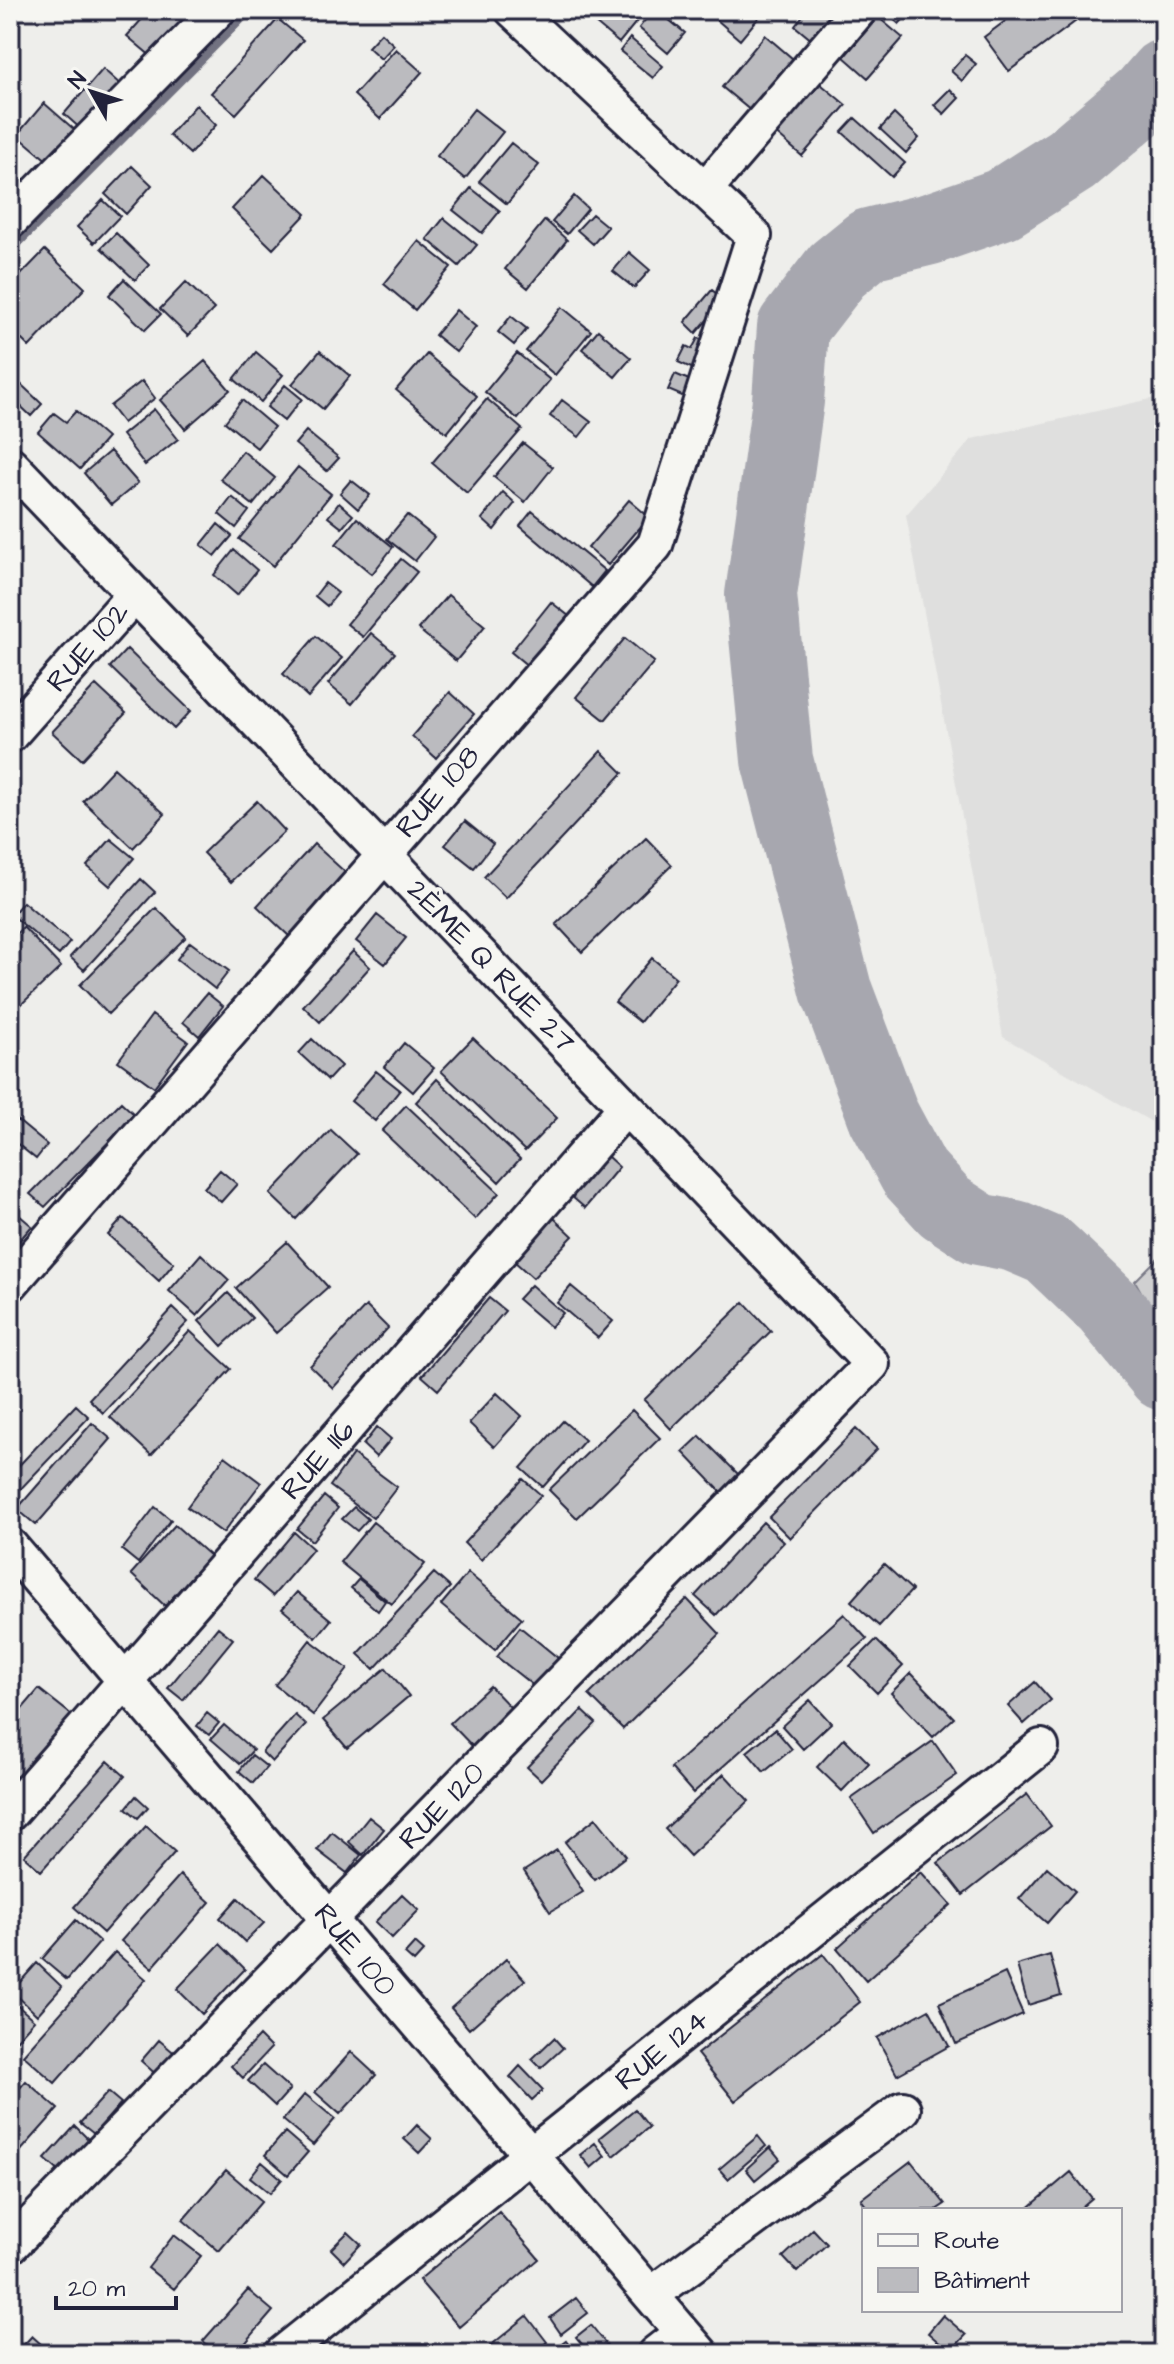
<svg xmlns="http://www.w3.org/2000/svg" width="1174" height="2364" viewBox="0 0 1174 2364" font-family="'Architects Daughter',sans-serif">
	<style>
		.built { fill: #dfdfde }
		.green { fill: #d0d0d1; stroke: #797986; stroke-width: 2 }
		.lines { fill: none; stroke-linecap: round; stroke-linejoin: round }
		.stream { stroke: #727281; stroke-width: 12 }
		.river { stroke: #a7a7af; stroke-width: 72 }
		.building { fill: #bbbbbf; stroke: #22223b; stroke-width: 2 }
		.minor-casing { stroke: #22223b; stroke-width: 40 }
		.minor { stroke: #f6f6f2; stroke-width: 34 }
		.labels { text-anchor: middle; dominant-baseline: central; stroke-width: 8; stroke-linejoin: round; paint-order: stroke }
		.street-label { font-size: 30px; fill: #22223b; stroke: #f6f6f2 }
	</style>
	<rect width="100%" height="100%" fill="#eeeeeb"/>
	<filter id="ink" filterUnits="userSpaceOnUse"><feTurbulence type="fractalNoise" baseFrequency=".0125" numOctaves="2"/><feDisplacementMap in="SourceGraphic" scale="16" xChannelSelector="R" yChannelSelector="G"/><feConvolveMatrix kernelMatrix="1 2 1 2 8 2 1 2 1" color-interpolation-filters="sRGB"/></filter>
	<g filter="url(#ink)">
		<path class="built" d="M1164,396v733l-161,-92 -97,-522 66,-76z"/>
		<path class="green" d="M1164,1252v81l-29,-52z"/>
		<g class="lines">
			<path class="stream" d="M10,249l238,-239"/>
			<path class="river" d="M1164,75l-19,22 -74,63 -69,44 -72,25 -61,15 -32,26 -44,57 -5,74 -27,194 16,165 59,230 48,127 30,56 31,34 34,22 36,7 33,14 60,57 56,68"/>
		</g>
		<path class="building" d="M150,10h53l-45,52 -31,-26z
			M606,10h40l-27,33 -24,-20z
			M653,10h4l28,23 -17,20 -29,-25z
			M712,10h53l-25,30 -31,-27z
			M807,10l29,2 -23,29 -18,-15z
			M883,10h29l-13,14z
			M1020,10h47l9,11 -67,50 -25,-34z
			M878,17l25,21 -35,40 -24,-21z
			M278,19l25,21 -67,74 -25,-21z
			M381,33l13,12 -13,14 -13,-12z
			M765,35l28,24 -42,52 -29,-24z
			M630,38l33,28 -10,12 -33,-27z
			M396,49l26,23 -42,47 -26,-24z
			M965,55l11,9 -14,17 -11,-10z
			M103,69l18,16 -39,45 -18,-16z
			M816,80l30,25 -44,51 -30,-26z
			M950,89l9,9 -15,16 -10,-9z
			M44,103l32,28 -27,31 -32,-27z
			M196,105l20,20 -26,29 -21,-19z
			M474,109l29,23 -38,47 -28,-23z
			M894,114l25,24 -13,15 -26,-24z
			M855,118l50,45 -13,14 -50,-45z
			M511,143l28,22 -32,39 -28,-23z
			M132,166l20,19 -26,29 -21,-20z
			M264,175l42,39 -33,35 -41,-40z
			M471,188l29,23 -18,22 -29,-23z
			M574,196l14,13 -21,25 -15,-12z
			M103,200l17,16 -26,27 -17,-16z
			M592,214l16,13 -15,17 -16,-14z
			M444,218l33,27 -18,21 -32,-27z
			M545,220l22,20 -39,48 -23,-19z
			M116,233l33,32 -14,15 -34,-32z
			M419,241l32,26 -36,43 -31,-26z
			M45,250l40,38 -56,59 -19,-19v-42z
			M629,252l21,18 -16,18 -21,-17z
			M124,279l37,35 -16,16 -36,-35z
			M186,282l28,27 -26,27 -28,-27z
			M712,290l12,10 -28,33 -11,-11z
			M562,307l29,24 -36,44 -29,-24z
			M456,310l20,17 -20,25 -21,-17z
			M511,316l16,13 -13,16 -16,-13z
			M598,330l33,28 -16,19 -33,-28z
			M698,338l15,7 -13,27 -22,-10 8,-16 6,3z
			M320,351l30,25 -27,33 -31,-25z
			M256,352l27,23 -22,27 -27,-23z
			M517,353l33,27 -32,39 -33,-27z
			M427,354l50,42 -30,37 -51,-43z
			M205,361l25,29 -45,39 -25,-29z
			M10,374l32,30 -11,12 -21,-20z
			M675,374l26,11 -7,16 -26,-11z
			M142,381l13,17 -32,25 -13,-17z
			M285,385l17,14 -18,22 -17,-14z
			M487,399l35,30 -55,64 -35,-30z
			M242,400l32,27 -17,21 -32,-26z
			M562,400l29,22 -12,15 -29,-21z
			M154,409l24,30 -33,26 -23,-30z
			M76,411l31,27 -27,31 -42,-37 16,-19 12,9z
			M306,431l33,27 -12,13 -32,-27z
			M523,443l30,24 -28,35 -31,-25z
			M110,451l28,32 -27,22 -27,-32z
			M243,451l32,27 -22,27 -33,-26z
			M298,467l33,27 -58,72 -34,-27z
			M351,480l19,15 -12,14 -18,-16z
			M503,492l12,11 -21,27 -12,-11z
			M232,497l17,14 -13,17 -17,-14z
			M629,500l20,17 -41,48 -20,-17z
			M339,503l14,12 -11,13 -14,-11z
			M532,511l73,60 -13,16 -72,-61z
			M407,515l27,22 -19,24 -28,-22z
			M357,518l36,29 -21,27 -36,-30z
			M218,524l14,12 -17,20 -14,-11z
			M234,550l23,20 -20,25 -23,-20z
			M401,559l16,13 -54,65 -16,-13z
			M325,583l13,10 -11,13 -12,-10z
			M448,595l37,31 -29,35 -38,-32z
			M551,602l23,18 -40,51 -23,-19z
			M371,633l24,20 -43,51 -24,-20z
			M316,636l26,22 -34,39 -25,-23z
			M625,638l29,24 -49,58 -29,-23z
			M127,649l64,62 -17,18 -64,-62z
			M96,685l30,28 -44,47 -30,-28z
			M450,692l24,22 -38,44 -24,-22z
			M601,751l22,22 -117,125 -22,-21z
			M114,768l51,46 -32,34 -50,-47z
			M257,801l28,30 -54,51 -28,-29z
			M465,821l28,23 -19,24 -29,-23z
			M646,838l26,27 -90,87 -26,-28z
			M111,839l23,19 -24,28 -23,-20z
			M314,844l32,29 -57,63 -32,-30z
			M141,879l14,13 -71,78 -14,-13z
			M23,902l47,40 -11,13 -47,-40z
			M156,908l30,29 -78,77 -28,-29z
			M377,915l29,23 -21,26 -29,-23z
			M23,927l38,40 -51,48v-75z
			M190,942l39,29 -14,18 -38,-30z
			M353,951l17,16 -50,55 -17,-16z
			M652,958l24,20 -36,44 -25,-20z
			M207,993l16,13 -24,30 -16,-14z
			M152,1015l36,26 -34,46 -36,-26z
			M473,1038l84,80 -32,33 -84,-80z
			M312,1039l29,27 -13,14 -29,-27z
			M404,1043l30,25 -21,24 -29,-25z
			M376,1071l24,19 -25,31 -24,-20z
			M437,1079l83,80 -21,23 -83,-80z
			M121,1102l14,13 -90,92 -15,-13z
			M406,1105l93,88 -24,26 -93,-88z
			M17,1120l30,25 -11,14 -26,-21v-9z
			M331,1130l26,24 -61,65 -26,-25z
			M607,1156l12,11 -34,41 -13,-11z
			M220,1170l17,14 -16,18 -17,-14z
			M12,1209l20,17 -14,16 -8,-7z
			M123,1218l51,45 -15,18 -51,-46z
			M554,1218l19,18 -40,42 -19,-17z
			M287,1242l41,45 -52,46 -40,-45z
			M201,1254l28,26 -32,36 -28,-25z
			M531,1285l32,28 -12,14 -33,-28z
			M571,1286l42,35 -15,17 -41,-35z
			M228,1293l24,25 -30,28 -23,-25z
			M489,1298l16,13 -67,79 -16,-14z
			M744,1302l27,29 -100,98 -27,-29z
			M366,1306l22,22 -55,60 -23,-22z
			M173,1308l15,14 -85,91 -14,-14z
			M190,1331l41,38 -80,86 -41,-38z
			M497,1393l25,23 -28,31 -25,-24z
			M76,1405l13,12 -76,80 -3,-2v-20z
			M632,1410l28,28 -83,80 -28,-28z
			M563,1421l22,19 -42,47 -22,-19z
			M92,1423l19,16 -75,86 -19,-16z
			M377,1427l14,12 -15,18 -13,-12z
			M856,1429l21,20 -87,89 -21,-21z
			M700,1436l40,40 -17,18 -40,-42z
			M353,1454l44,33 -24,31 -43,-32z
			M225,1456l36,27 -38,50 -36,-26z
			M523,1479l18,16 -60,65 -17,-17z
			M324,1496l14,12 -26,33 -15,-12z
			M155,1507l16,13 -33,43 -16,-13z
			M354,1507l14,12 -11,12 -15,-12z
			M373,1522l52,42 -33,40 -52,-42z
			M763,1522l21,20 -68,73 -21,-19z
			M175,1525l35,31 -45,50 -34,-32z
			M294,1532l19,17 -40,47 -19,-16z
			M884,1564l28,26 -33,36 -28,-25z
			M434,1573l16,14 -76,82 -16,-15z
			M468,1573l54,45 -27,32 -54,-45z
			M359,1579l26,22 -7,10 -27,-23z
			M297,1592l34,28 -15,18 -34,-29z
			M687,1599l33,35 -97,95 -34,-34z
			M844,1614l23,25 -174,154 -22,-25z
			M218,1627l15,12 -50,61 -15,-12z
			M520,1627l38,31 -23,29 -38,-30z
			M310,1640l38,29 -35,46 -38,-30z
			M876,1640l27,26 -26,27 -27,-27z
			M386,1668l23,28 -62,52 -24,-28z
			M911,1673l43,45 -21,19 -42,-44z
			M1035,1682l16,18 -27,24 -16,-18z
			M490,1686l25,26 -39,38 -26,-27z
			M39,1689l34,27 -54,64 -9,-8v-49z
			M810,1700l21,23 -28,26 -21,-23z
			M582,1710l14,13 -55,57 -14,-13z
			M207,1713l12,10 -10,12 -12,-9z
			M295,1715l11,10 -34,37 -10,-10z
			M224,1725l29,25 -13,14 -29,-25z
			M775,1729l17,20 -28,23 -17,-20z
			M844,1738l25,25 -27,28 -25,-24z
			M933,1741l24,34 -83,58 -23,-34z
			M252,1755l15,12 -14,16 -14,-12z
			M108,1761l17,15 -84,95 -17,-15z
			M724,1774l25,27 -59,55 -25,-27z
			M1027,1794l24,32 -88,69 -25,-32z
			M136,1796l12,11 -10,11 -12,-10z
			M369,1817l15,12 -21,26 -14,-13z
			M596,1818l30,38 -31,24 -30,-38z
			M146,1826l29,26 -72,81 -29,-26z
			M332,1832l29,23 -14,18 -30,-23z
			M557,1850l26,42 -33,20 -26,-41z
			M1047,1867l28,24 -28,32 -28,-24z
			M921,1872l30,33 -85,76 -29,-33z
			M180,1875l30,27 -58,66 -31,-27z
			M402,1894l17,16 -27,28 -17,-16z
			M238,1898l26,25 -19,19 -25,-24z
			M76,1920l24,22 -33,38 -25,-21z
			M415,1943l9,8 -10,11 -9,-8z
			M220,1944l25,25 -43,45 -25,-25z
			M115,1952l31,27 -91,104 -32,-28z
			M823,1954l37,48 -125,99 -38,-47z
			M1050,1955l11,40 -33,10 -11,-40z
			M506,1959l19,21 -56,49 -18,-21z
			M37,1963l25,24 -25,28 -25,-24z
			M1005,1973l18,41 -67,30 -17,-41z
			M10,1999l24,21 -24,27z
			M929,2009l20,37 -52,29 -20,-37z
			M259,2036l12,12 -28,30 -12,-12z
			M554,2038l9,10 -22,20 -9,-9z
			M159,2040l19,16 -19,21 -18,-16z
			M351,2052l25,23 -36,39 -25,-22z
			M263,2065l27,24 -15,17 -27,-25z
			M520,2066l23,24 -11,10 -22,-23z
			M26,2081l32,28 -48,54v-64z
			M108,2092l13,11 -27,31 -14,-11z
			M305,2094l30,25 -22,26 -30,-25z
			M635,2109l14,18 -35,29 -15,-18z
			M417,2125l15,14 -13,14 -15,-14z
			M75,2126l15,15 -29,32 -16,-14z
			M285,2132l23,20 -20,23 -23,-20z
			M758,2136l8,10 -38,33 -9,-10z
			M595,2143l10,13 -14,12 -11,-13z
			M770,2147l10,12 -25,21 -9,-11z
			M911,2161l34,43 -9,6h-67l-8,-11z
			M262,2162l20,17 -12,14 -20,-16z
			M226,2170l36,31 -43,50 -36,-31z
			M1071,2172l21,26 -14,12h-52z
			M499,2212l40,47 -80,68 -40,-47z
			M813,2229l14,15 -30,28 -14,-15z
			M348,2232l13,12 -17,18 -13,-13z
			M174,2235l27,21 -27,33 -26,-21z
			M248,2290l25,21 -37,43h-18l-15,-13z
			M576,2298l12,15 -27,21 -11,-16z
			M943,2315l23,20 -16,17 -22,-19z
			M527,2316l20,26 -15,12h-35l-7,-8z
			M591,2325l23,29h-24l-14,-17z
			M32,2336l20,18h-37z
			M566,2340l11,14h-30z"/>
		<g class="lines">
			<defs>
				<path id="minor" d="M706,188l153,-178
					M10,221l208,-211
					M10,464l862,900 -862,882
					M10,735l125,-141
					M10,1284l645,-739 99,-309 -241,-226
					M10,1546l691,808
					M10,1813l616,-706
					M651,2295l252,-186
					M282,2354l759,-607
					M655,2354l27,-21"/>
			</defs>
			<use href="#minor" class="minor-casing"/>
			<use href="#minor" class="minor"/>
		</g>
	</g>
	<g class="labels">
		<g class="street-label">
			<text transform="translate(88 647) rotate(-49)">RUE 102</text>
			<text transform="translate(438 792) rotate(-49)">RUE 108</text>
			<text transform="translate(491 966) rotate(46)">2ÈME Q RUE 27</text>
			<text transform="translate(318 1460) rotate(-49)">RUE 116</text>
			<text transform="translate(442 1806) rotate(-46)">RUE 120</text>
			<text transform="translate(355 1950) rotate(50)">RUE 100</text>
			<text transform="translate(662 2050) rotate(-39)">RUE 124</text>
		</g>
	</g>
	<rect width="1174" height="2364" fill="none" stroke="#f6f6f2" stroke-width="40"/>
	<rect x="20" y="20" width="1134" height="2324" fill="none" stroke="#22223b" stroke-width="3" filter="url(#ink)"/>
	<rect x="862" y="2208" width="260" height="104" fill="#f6f6f2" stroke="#a1a1a9" stroke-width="2"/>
	<rect x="878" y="2234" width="40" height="12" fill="#f6f6f2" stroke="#a1a1a9" stroke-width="2"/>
	<text x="934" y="2248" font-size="24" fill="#22223b">Route</text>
	<rect x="878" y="2268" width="40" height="24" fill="#bbbbbf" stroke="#a1a1a9" stroke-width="2"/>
	<text x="934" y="2288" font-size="24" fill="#22223b">Bâtiment</text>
	<g transform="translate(92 92) rotate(309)" stroke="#f6f6f2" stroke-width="6" paint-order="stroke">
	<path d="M0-6L14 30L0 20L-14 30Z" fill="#22223b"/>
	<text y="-12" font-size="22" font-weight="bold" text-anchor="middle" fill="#22223b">N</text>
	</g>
	<path d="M56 2296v12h120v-12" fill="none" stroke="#22223b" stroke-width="4"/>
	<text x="68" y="2296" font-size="24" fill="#22223b" stroke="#f6f6f2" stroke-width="6" paint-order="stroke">20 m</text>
</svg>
